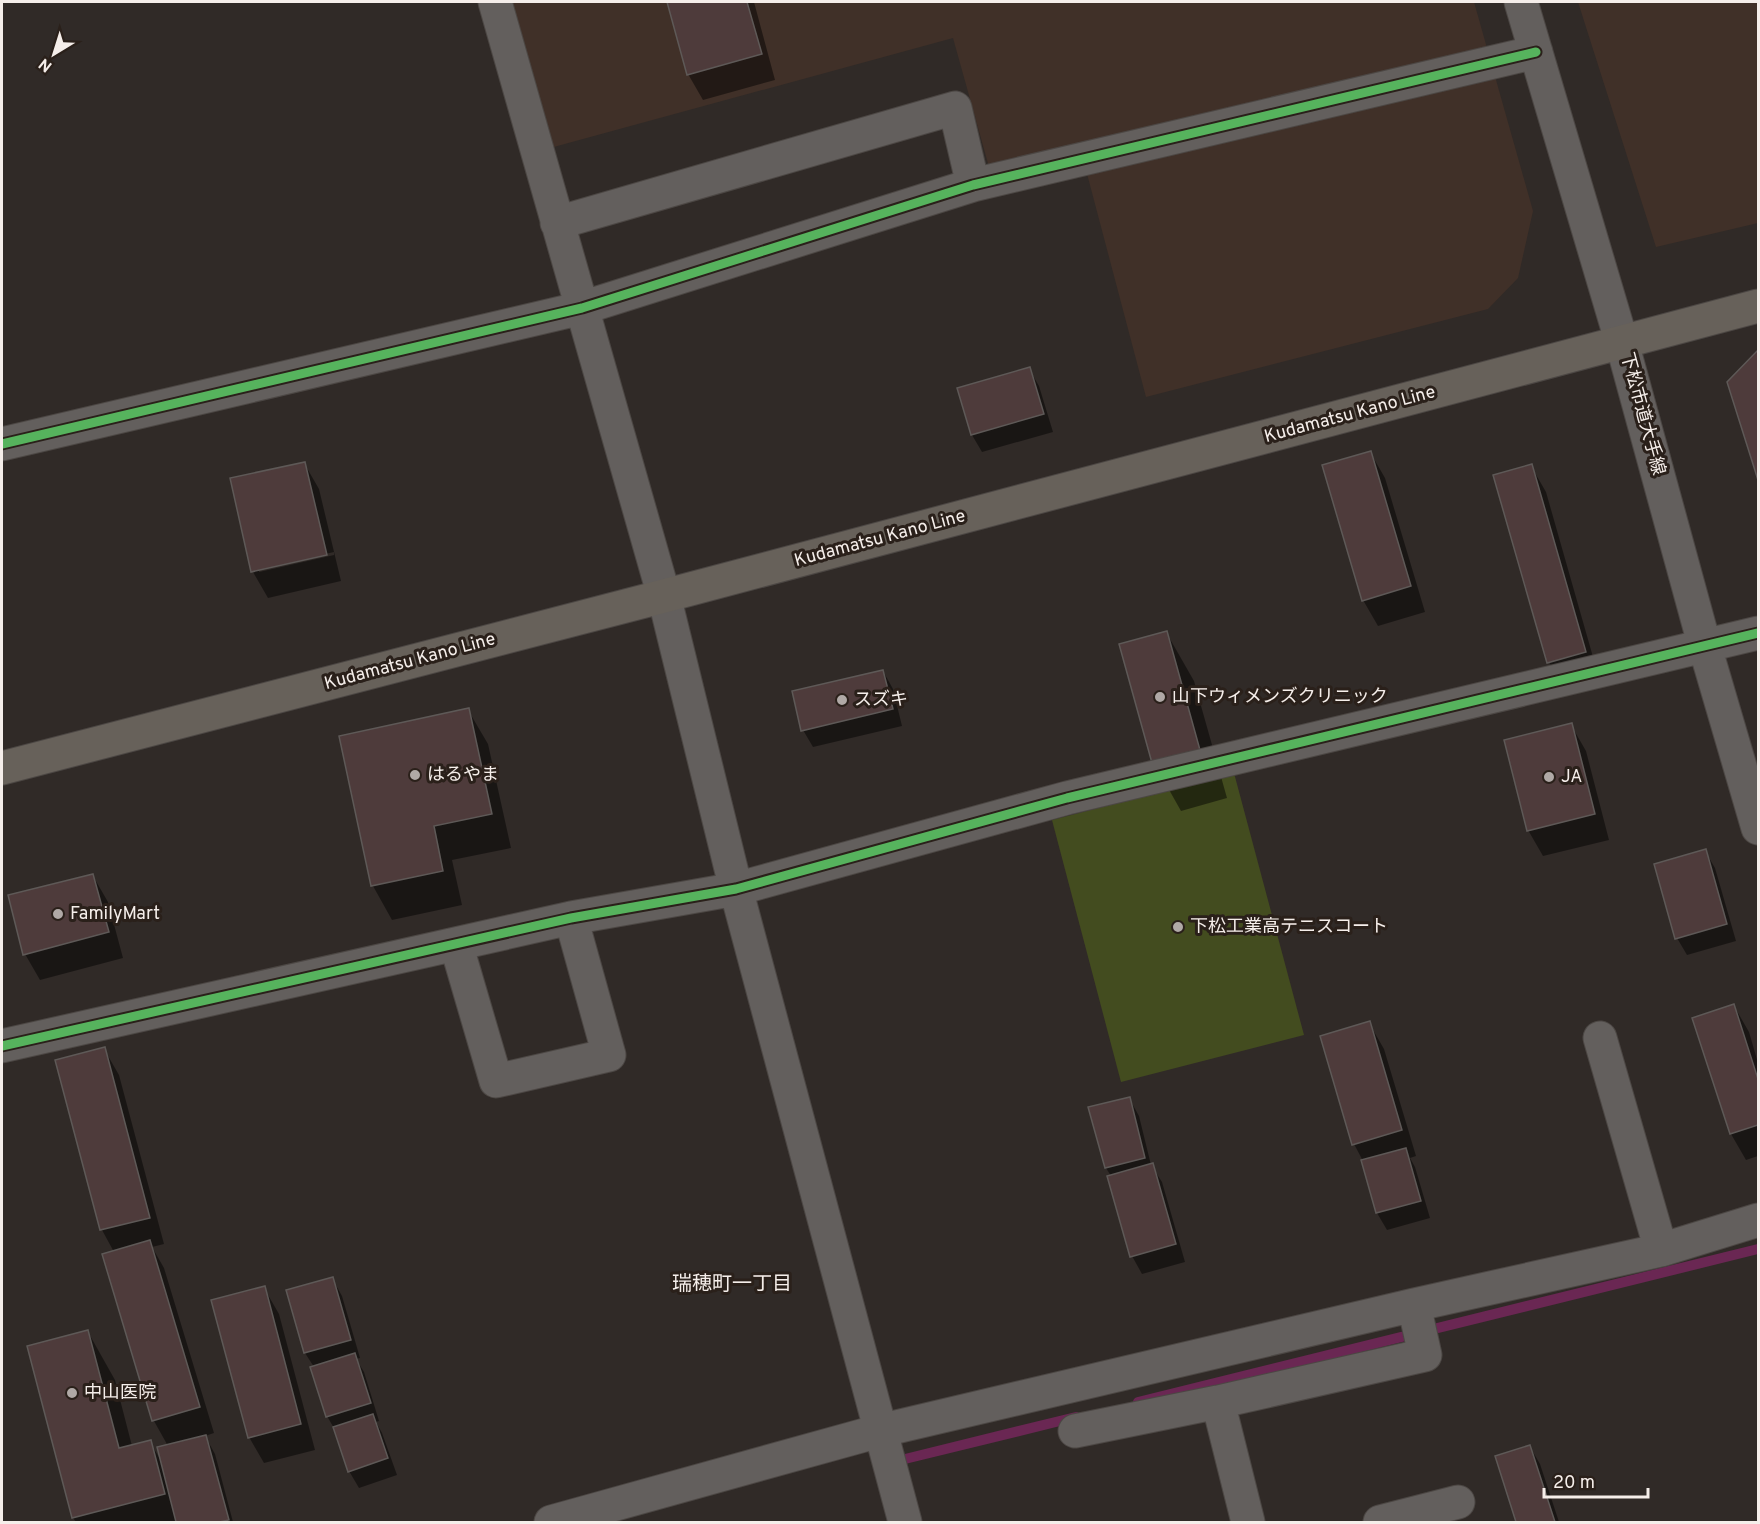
<svg xmlns="http://www.w3.org/2000/svg" width="1760" height="1524" viewBox="0 0 1760 1524" font-family="Overpass,'Noto Sans JP',sans-serif">
	<style>
		.built { fill: #403028 }
		.green { fill: #434c1f }
		.shadow { fill: #0007; fill-rule: evenodd }
		.lines { fill: none; stroke-linecap: round; stroke-linejoin: round }
		.stream { stroke: #6a2753; stroke-width: 10 }
		.building { fill: #4e3b3b; stroke: #5e5957; stroke-width: 1.5 }
		.minor-casing { stroke: #4c4744; stroke-width: 35 }
		.major-casing { stroke: #4c4744; stroke-width: 35 }
		.minor { stroke: #635f5d; stroke-width: 33 }
		.major { stroke: #67615a; stroke-width: 33 }
		.cycleway-casing { stroke: #2a201a; stroke-width: 13 }
		.cycleway { stroke: #56b35d; stroke-width: 9 }
		.poi-dot { fill: #b0a9a6; stroke: #2a201a; stroke-width: 2 }
		.labels { text-anchor: middle; dominant-baseline: central; stroke-width: 6; stroke-linejoin: round; paint-order: stroke }
		.street-label { font-size: 18px; fill: #f5eeea; stroke: #2a201a }
		.poi-label { font-size: 18px; fill: #f5eeea; stroke: #2a201a; text-anchor: start }
		.neighbourhood-label { font-size: 20px; fill: #f5eeea; stroke: #2a201a }
	</style>
	<rect width="100%" height="100%" fill="#302a27"/>
	<path class="built" d="M509,2h965l59,209 -15,67 -30,31 -342,88 -65,-246 -90,23 -38,-136 -403,110z
		M1578,2h180v221l-102,24z"/>
	<path class="green" d="M1234,773l70,262 -183,47 -69,-262z"/>
	<path class="shadow" d="M668,2h86l21,78 -72,20 -15,-26z
		M1758,352v123l-29,-93z
		M1029,369l10,17 14,46 -71,20 -10,-17 -13,-46z
		M1370,452l15,26 40,134 -47,14 -15,-26z
		M304,463l15,26 22,92 -73,17 -15,-26 -21,-93zM334,552v3l-75,17v-3z
		M1531,466l15,26 53,186 -35,10 -15,-26z
		M1166,632l28,49 33,117 -46,13 -27,-48z
		M883,671l10,18 9,37 -89,21 -10,-17z
		M468,710l20,34 23,104 -59,12 10,45 -70,15 -19,-34 -32,-149z
		M1571,725l15,26 23,89 -66,16 -15,-26z
		M1705,851l10,17 21,73 -49,14 -10,-17z
		M93,876l15,26 15,56 -83,22 -15,-26z
		M1734,1006l15,26 9,31v93l-12,4 -15,-26 -37,-115z
		M1369,1023l15,26 32,107 -6,2 5,9 15,51 -43,12 -10,-17 -14,-52 -9,-17z
		M104,1049l15,26 45,169 -12,3 12,21 50,165 -9,3 10,18 18,68h-157l-3,-4 -44,-171 59,-15 27,48 17,66 18,-4 10,17 8,-13 -14,-25 -50,-166 10,-3 -12,-22 -45,-169z
		M1129,1098l10,18 12,49 11,17 23,80 -43,12 -10,-18 -21,-80 -5,-8 -16,-60z
		M332,1278l10,18 18,62 -4,1 8,13 15,49 -3,1 6,11 15,42 -38,13 -10,-17 -14,-41 -8,-14 -13,-49 -9,-14 -17,-62z
		M264,1288l15,26 36,136 -51,13 -15,-26z
		M1530,1447l10,17 19,58h-41l-21,-65z"/>
	<g class="lines">
		<path class="stream" d="M1138,1402l620,-153
			M905,1459l171,-42"/>
	</g>
	<path class="building" d="M667,2h80l15,52 -75,21z
		M1758,350v130l-31,-98z
		M1030,367l14,47 -73,21 -14,-47z
		M1371,451l40,135 -49,15 -40,-136z
		M305,462l22,93 -76,17 -21,-94z
		M1532,464l54,188 -39,11 -54,-188z
		M1167,631l33,119 -48,13 -33,-119z
		M883,670l10,39 -92,22 -9,-40z
		M469,708l23,106 -58,12 9,45 -72,15 -32,-150z
		M1572,723l23,91 -68,17 -23,-91z
		M1706,849l21,75 -52,15 -21,-75z
		M93,874l16,58 -86,23 -15,-60z
		M1734,1004l24,75v46l-28,9 -38,-116z
		M1370,1021l32,109 -50,15 -32,-109z
		M105,1047l45,171 -50,12 -45,-170z
		M1130,1097l15,61 -40,10 -17,-61z
		M1406,1148l15,53 -45,12 -15,-53z
		M1153,1163l23,81 -46,13 -23,-81z
		M150,1240l50,167 -48,14 -50,-167z
		M333,1277l18,63 -47,13 -18,-63z
		M265,1286l36,138 -53,14 -37,-138z
		M88,1330l31,118 32,-8 14,54 -93,24 -45,-172z
		M355,1353l16,50 -45,14 -16,-50z
		M373,1414l15,44 -40,14 -15,-45z
		M206,1435l23,85 -10,2h-43l-19,-75z
		M1530,1445l25,77h-39l-21,-66z"/>
	<g class="lines">
		<defs>
			<path id="minor" d="M495,2l169,594 72,293 169,633
				M1521,2l101,341 83,304 53,181
				M557,223l398,-115 18,77
				M2,444l580,-136 391,-123 563,-133
				M456,944l40,137 113,-26 -38,-137
				M1600,1038l61,212
				M2,1046l569,-128 165,-29 331,-91 691,-165
				M1218,1402l30,120
				M1075,1431l143,-29 207,-47 -11,-50
				M551,1522l328,-91 535,-126 247,-55 97,-30
				M1380,1522l78,-20"/>
			<path id="major" d="M2,768l662,-172 1094,-290"/>
		</defs>
		<use href="#minor" class="minor-casing"/>
		<use href="#major" class="major-casing"/>
		<use href="#minor" class="minor"/>
		<use href="#major" class="major"/>
		<defs>
			<path id="cycleway" d="M2,444l580,-136 391,-123 563,-133
				M2,1046l569,-128 165,-29 331,-91 691,-165"/>
		</defs>
		<use href="#cycleway" class="cycleway-casing"/>
		<use href="#cycleway" class="cycleway"/>
	</g>
	<g class="poi-dot">
		<circle cx="1160" cy="697" r="6"/>
		<circle cx="842" cy="700" r="6"/>
		<circle cx="415" cy="775" r="6"/>
		<circle cx="1549" cy="777" r="6"/>
		<circle cx="58" cy="914" r="6"/>
		<circle cx="1178" cy="927" r="6"/>
		<circle cx="72" cy="1393" r="6"/>
	</g>
	<g class="labels">
		<g class="street-label">
			<text transform="translate(1642 414) rotate(75)">下松市道大手線</text>
			<text transform="translate(1350 415) rotate(-15)">Kudamatsu Kano Line</text>
			<text transform="translate(880 539) rotate(-15)">Kudamatsu Kano Line</text>
			<text transform="translate(410 662) rotate(-15)">Kudamatsu Kano Line</text>
		</g>
		<g class="poi-label">
			<text x="1172" y="697">山下ウィメンズクリニック</text>
			<text x="854" y="700">スズキ</text>
			<text x="427" y="775">はるやま</text>
			<text x="1561" y="777">JA</text>
			<text x="70" y="914">FamilyMart</text>
			<text x="1190" y="927">下松工業高テニスコート</text>
			<text x="84" y="1393">中山医院</text>
		</g>
		<g class="neighbourhood-label">
			<text x="732" y="1285">瑞穂町一丁目</text>
		</g>
	</g>
	<rect width="1760" height="1524" fill="none" stroke="#f5eeea" stroke-width="6"/>
	<g transform="translate(54 54) rotate(218)" stroke="#2a201a" stroke-width="4.5" paint-order="stroke">
	<path d="M0-4.5L10 22L0 15L-10 22Z" fill="#f5eeea"/>
	<text y="-9" font-size="16" font-weight="bold" text-anchor="middle" fill="#f5eeea">N</text>
	</g>
	<path d="M1544 1488v9h104v-9" fill="none" stroke="#f5eeea" stroke-width="3"/>
	<text x="1553" y="1488" font-size="18" fill="#f5eeea" stroke="#2a201a" stroke-width="4.5" paint-order="stroke">20 m</text>
</svg>
